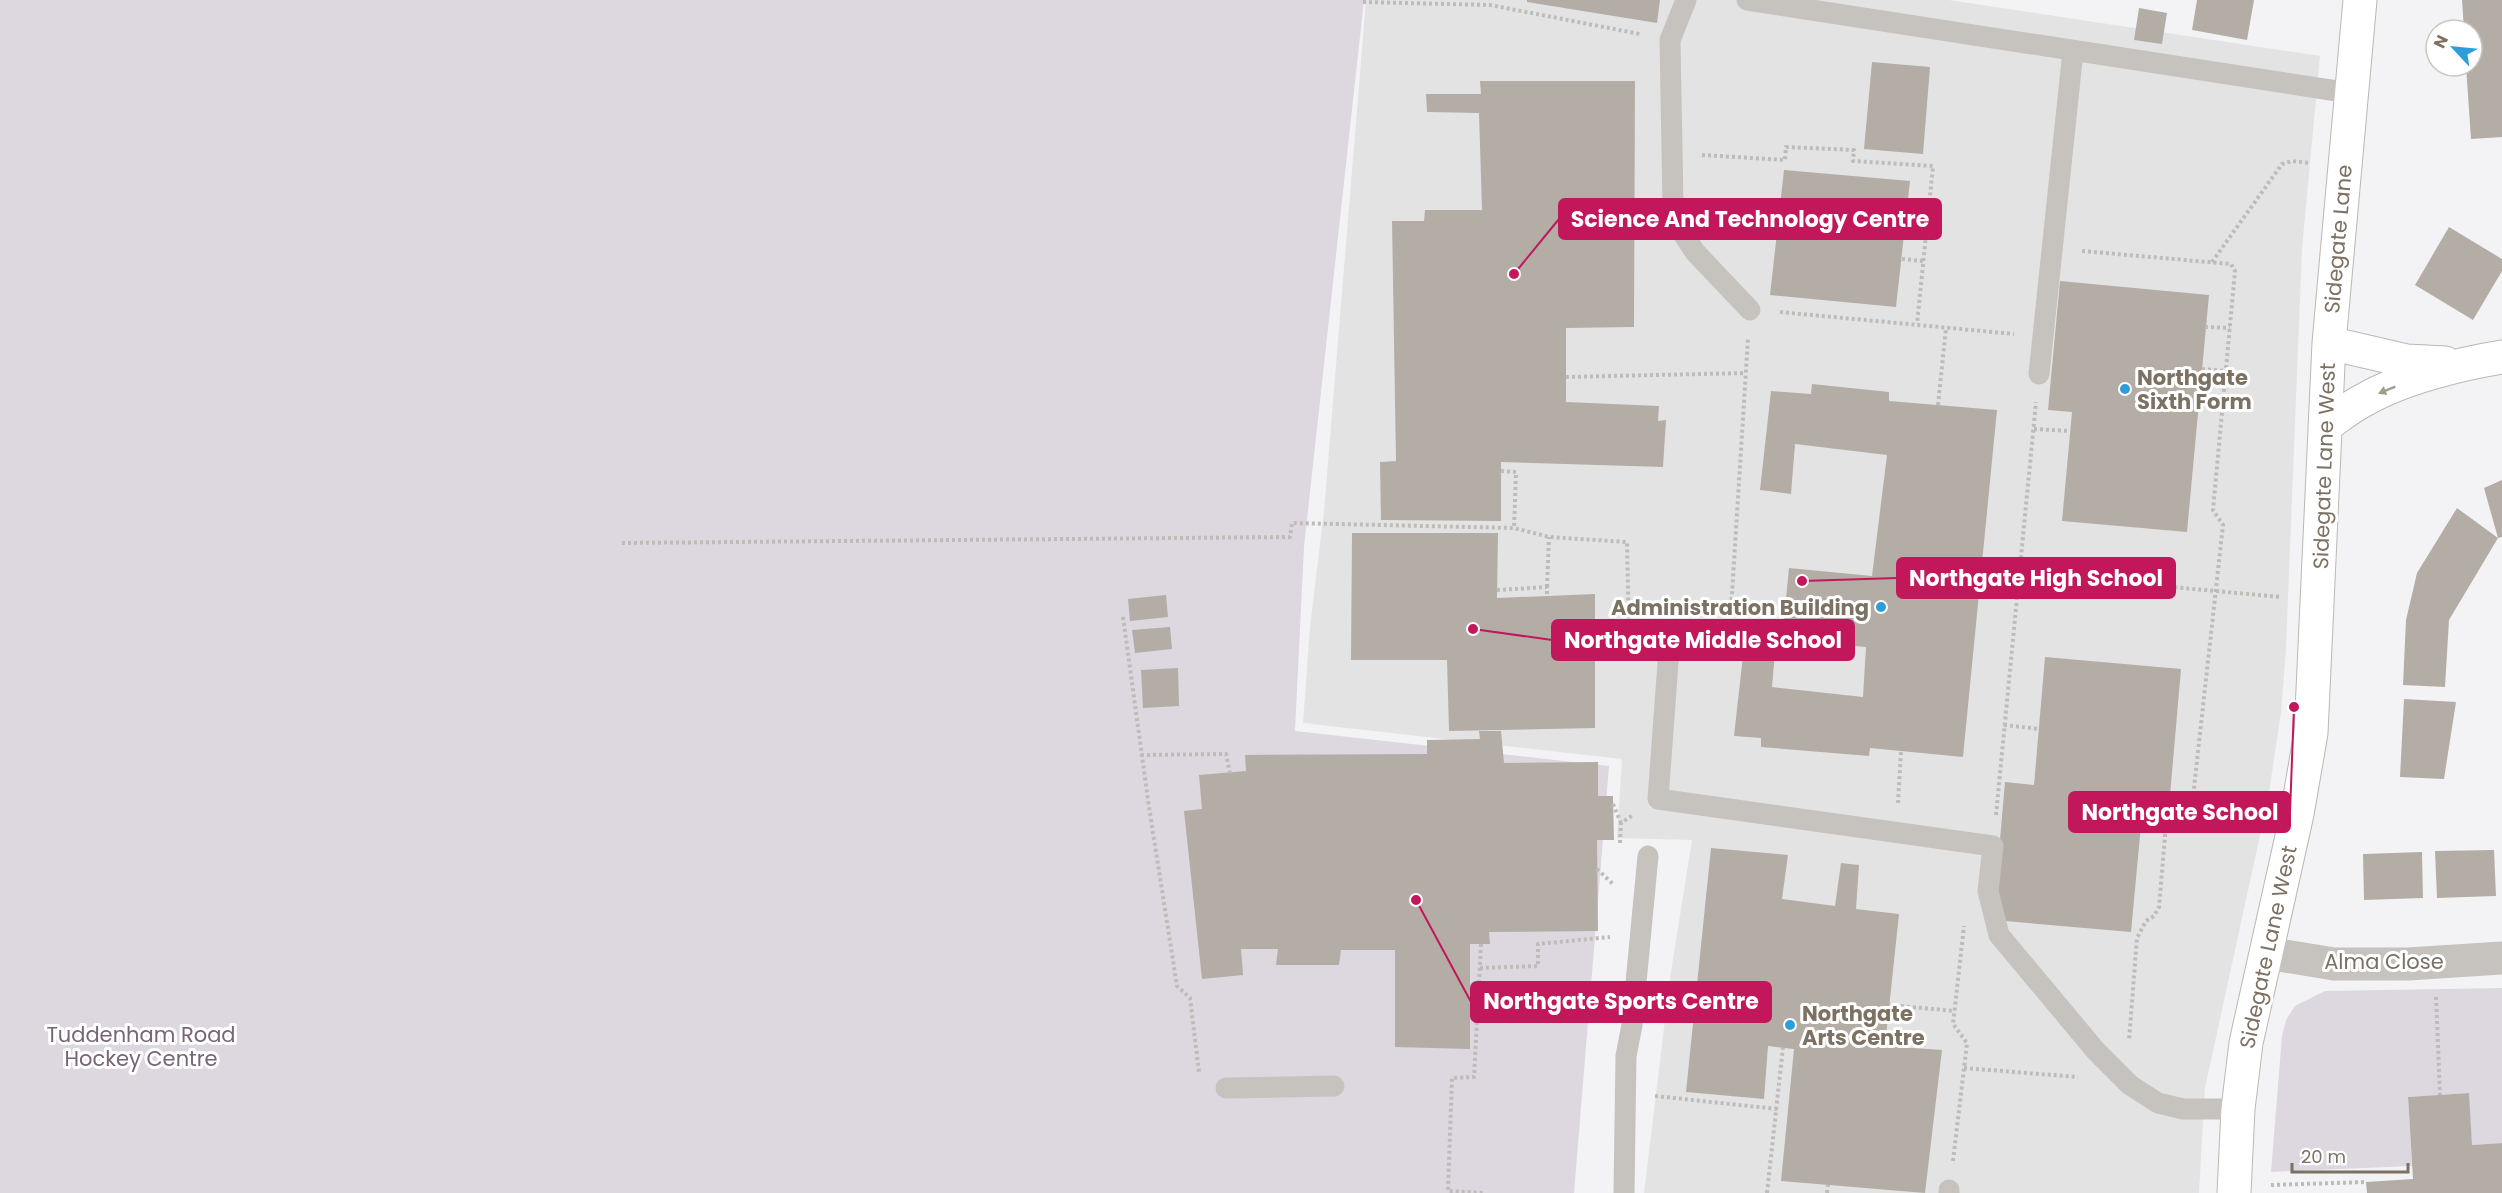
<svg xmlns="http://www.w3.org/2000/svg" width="2502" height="1193" viewBox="0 0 2502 1193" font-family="Poppins,sans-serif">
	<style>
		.built { fill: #e4e3e4 }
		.green { fill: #ddd7e0 }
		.building { fill: #b4ada6 }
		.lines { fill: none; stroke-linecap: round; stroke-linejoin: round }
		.secondary-casing { stroke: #bbb7b1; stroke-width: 35 }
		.path { stroke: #bebcb9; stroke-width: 4; stroke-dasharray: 3 3; stroke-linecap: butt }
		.lane { stroke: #c6c3bf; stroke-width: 21 }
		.street { stroke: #c6c3bf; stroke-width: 33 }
		.secondary { stroke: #fff; stroke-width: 33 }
		.oneway { fill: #a39c91 }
		.poi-dot { fill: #2e9edb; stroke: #fff; stroke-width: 2 }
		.labels { text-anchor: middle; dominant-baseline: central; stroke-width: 6; stroke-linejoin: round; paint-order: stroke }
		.street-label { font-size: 21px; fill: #7c7162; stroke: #fff }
		.poi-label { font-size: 21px; font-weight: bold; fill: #7c7162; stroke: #fff; text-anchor: start }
		.park-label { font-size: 21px; fill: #78657a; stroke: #fff }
		.leader { fill: none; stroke: #c2185b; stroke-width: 2 }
		.callout-dot { fill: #c2185b; stroke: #fff; stroke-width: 2 }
		.callout { fill: #c2185b; stroke: #c2185b; stroke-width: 2 }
		.callout-label { font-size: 22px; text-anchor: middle; font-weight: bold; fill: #fff }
	</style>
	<rect width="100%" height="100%" fill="#f3f3f6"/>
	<path class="built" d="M1366,0h583l371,56 -18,193 -16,399 -5,65 -13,86 -63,289 -6,105h-555l26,-215 22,-138 -75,-2 5,-79 -319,-36 7,-96 14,-116z"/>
	<path class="green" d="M0,0h1364l-60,547 -9,184 314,35 -35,427h-1574z
		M2502,988v155l-30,2 -4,-52 -60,4 4,69 -141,6 11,-136 4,-16 9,-14 30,-15z"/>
	<path class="building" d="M1527,0h133l-3,23 -130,-21z
		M2197,0h57l-7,40 -55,-10z
		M2462,0h40v137l-31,2 -5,-73h6v-36h-8z
		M2139,8l28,5 -5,31 -28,-4z
		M1872,62l58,5 -7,87 -59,-5z
		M1480,81h155l-1,246 -68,1v74l93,4 -1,15 8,-1 -3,47 -162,-5v59l-120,-1 -1,-58 16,-1 -4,-240h32l1,-11h57l-3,-97 -52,-1 -1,-18h55z
		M1784,170l126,11 -14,126 -126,-12z
		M2449,227l53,32v12l-29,49 -58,-35z
		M2060,281l149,14 -22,237 -125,-11 10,-109 -24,-2z
		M1812,384l77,8v9l108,9 -34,347 -93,-9 -1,8 -108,-9v-9l-27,-2 11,-98 31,2 -4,47 91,10 3,-50 -84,-7 7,-72 83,8 15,-121 -92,-11 -4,50 -31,-4 11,-99 40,3z
		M2502,480v57l-4,1 -14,-50z
		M2457,508l41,30 -49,82 -4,67 -42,-2 3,-65 11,-47z
		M1352,533h146l-1,65 98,-4v134l-146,3 -2,-71h-96z
		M1166,595l2,22 -38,4 -2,-22z
		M1170,627l2,22 -37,4 -3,-23z
		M2045,657l136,12 -12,138 -26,-3 -12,128 -138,-12 12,-138 29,3z
		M1178,668l1,38 -36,2 -2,-38z
		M2404,699l52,3 -12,77 -44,-2z
		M1479,731h22l3,32 94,-1v34h15l1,44h-17l1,91 -109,1 1,12h-20v105l-75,-2v-97h-54l-2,15h-63l2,-16h-37l2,26 -41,4 -18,-168 18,-2 -3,-34 47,-4 -1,-16 182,-1v-14l53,-1z
		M1711,848l77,7 -6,44 53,7 6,-43 18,2 -3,44 43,5 -14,132 57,4 -17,143 -144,-12 13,-132 -26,-3 -4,53 -78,-7z
		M2494,850l2,46 -59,2 -2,-47z
		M2422,852l1,46 -59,2 -1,-46z
		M2469,1093l3,52 30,-2v50h-135l-1,-11 47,-3 -5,-82z"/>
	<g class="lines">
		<defs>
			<path id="secondary" d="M2329,343l78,18 38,2
				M2325,426c13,-9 25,-19 39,-26 38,-22 95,-36 138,-43
				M2234,1193l4,-84 8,-66 51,-229 14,-81 18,-390 31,-343"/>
		</defs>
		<use href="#secondary" class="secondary-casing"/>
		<path class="path" d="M1363,2l127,3 150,29
			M1702,155l83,5 1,-13 68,3 -1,11 80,5 -16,158
			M2082,251l149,13 4,7 -22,239 10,15 -30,272 -12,17 -15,10 -7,83 -5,9 -8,5 -9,17 -8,102
			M1902,259l21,2
			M2212,262l70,-98 10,-3 18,2
			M1780,312l234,22
			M2205,327l25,1
			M2202,369l24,2
			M1566,377l180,-4
			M1938,405l8,-77
			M2034,429l36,2
			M1501,471l15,1 -2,56
			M622,543l668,-6 2,-14 222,5 35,9 78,5 2,94h12
			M2019,573l262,24
			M1547,587l2,-50
			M1497,590l50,-3v9
			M1123,617l26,190 28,179 13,12 9,74
			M1699,639l30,3 19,-304
			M2004,725l35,4
			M1141,755l85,-1 4,19
			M1898,803l3,-52
			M1613,804l8,19
			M1996,815l40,-413
			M1620,843l1,-20 12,-8
			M1597,869l17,16
			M1481,944l-7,133 -22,1 -4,113 36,2
			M1480,968l58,-2v-22l72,-7
			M2436,997l4,98
			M1889,1005l66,6
			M1964,1068l114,9
			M1655,1096l122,13
			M1953,1161l14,-118 -14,-19 11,-98
			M2271,1185l95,-3
			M1767,1193l16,-146
			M1827,1193l1,-8"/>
		<path class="lane" d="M1686,0l-16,40 3,165 7,24 15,23 55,58
			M1747,0l603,93
			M2039,374l34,-323
			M1670,636l-12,163 335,47 -5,45 11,44 97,116 34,34 28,18 25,6h55
			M1226,1088l108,-2
			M1624,1193l2,-137 6,-31 16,-169
			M1949,1193v-3"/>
		<path class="street" d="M2267,953l67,11h74l94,-6"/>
		<use href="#secondary" class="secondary"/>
	</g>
	<defs><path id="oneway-solid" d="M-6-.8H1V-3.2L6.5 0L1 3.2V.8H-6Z" transform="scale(1.5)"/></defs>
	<use class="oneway" href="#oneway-solid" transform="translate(2387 390) rotate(158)"/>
	<g class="poi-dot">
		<circle cx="2125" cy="389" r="6"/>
		<circle cx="1881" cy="607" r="6"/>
		<circle cx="1790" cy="1025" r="6"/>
	</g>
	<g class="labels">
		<g class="street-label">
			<text transform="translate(2338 239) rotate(-85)">Sidegate Lane</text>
			<text transform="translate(2324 466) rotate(-88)">Sidegate Lane West</text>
			<text transform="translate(2268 947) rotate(-78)">Sidegate Lane West</text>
			<text x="2384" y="961">Alma Close</text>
		</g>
		<g class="poi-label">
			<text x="2137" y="377">Northgate<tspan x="2137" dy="24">Sixth Form</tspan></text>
			<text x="1869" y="607" text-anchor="end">Administration Building</text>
			<text x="1802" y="1013">Northgate<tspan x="1802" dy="24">Arts Centre</tspan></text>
		</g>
		<g class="park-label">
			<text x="141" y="1034">Tuddenham Road<tspan x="141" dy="24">Hockey Centre</tspan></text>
		</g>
	</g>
	<path class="leader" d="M1514 274L1559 219M1802 581L1897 578M1473 629L1552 640M2294 707L2290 812M1416 900L1471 1002"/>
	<g class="callout-dot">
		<circle cx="1514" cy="274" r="6"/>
		<circle cx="1802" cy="581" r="6"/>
		<circle cx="1473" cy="629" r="6"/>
		<circle cx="2294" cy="707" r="6"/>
		<circle cx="1416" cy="900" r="6"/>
	</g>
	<g class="callout">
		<rect x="1559" y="199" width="382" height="40" rx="6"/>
		<rect x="1897" y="558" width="278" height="40" rx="6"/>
		<rect x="1552" y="620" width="302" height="40" rx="6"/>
		<rect x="2069" y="792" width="221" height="40" rx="6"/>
		<rect x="1471" y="982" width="300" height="40" rx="6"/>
	</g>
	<g class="callout-label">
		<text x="1750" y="227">Science And Technology Centre</text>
		<text x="2036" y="586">Northgate High School</text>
		<text x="1703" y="648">Northgate Middle School</text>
		<text x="2180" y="820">Northgate School</text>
		<text x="1621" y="1009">Northgate Sports Centre</text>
	</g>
	<g transform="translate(2454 48) rotate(296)"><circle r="28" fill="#ffffff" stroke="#cbc6c0" stroke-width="1.5"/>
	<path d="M0-4.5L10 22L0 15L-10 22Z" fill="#2e9edb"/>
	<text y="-9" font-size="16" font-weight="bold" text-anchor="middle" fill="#7c7162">N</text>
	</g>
	<path d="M2292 1163v9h116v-9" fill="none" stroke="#7c7162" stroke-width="3"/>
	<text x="2301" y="1163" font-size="18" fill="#7c7162" stroke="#ffffff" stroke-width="4.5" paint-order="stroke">20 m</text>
</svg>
